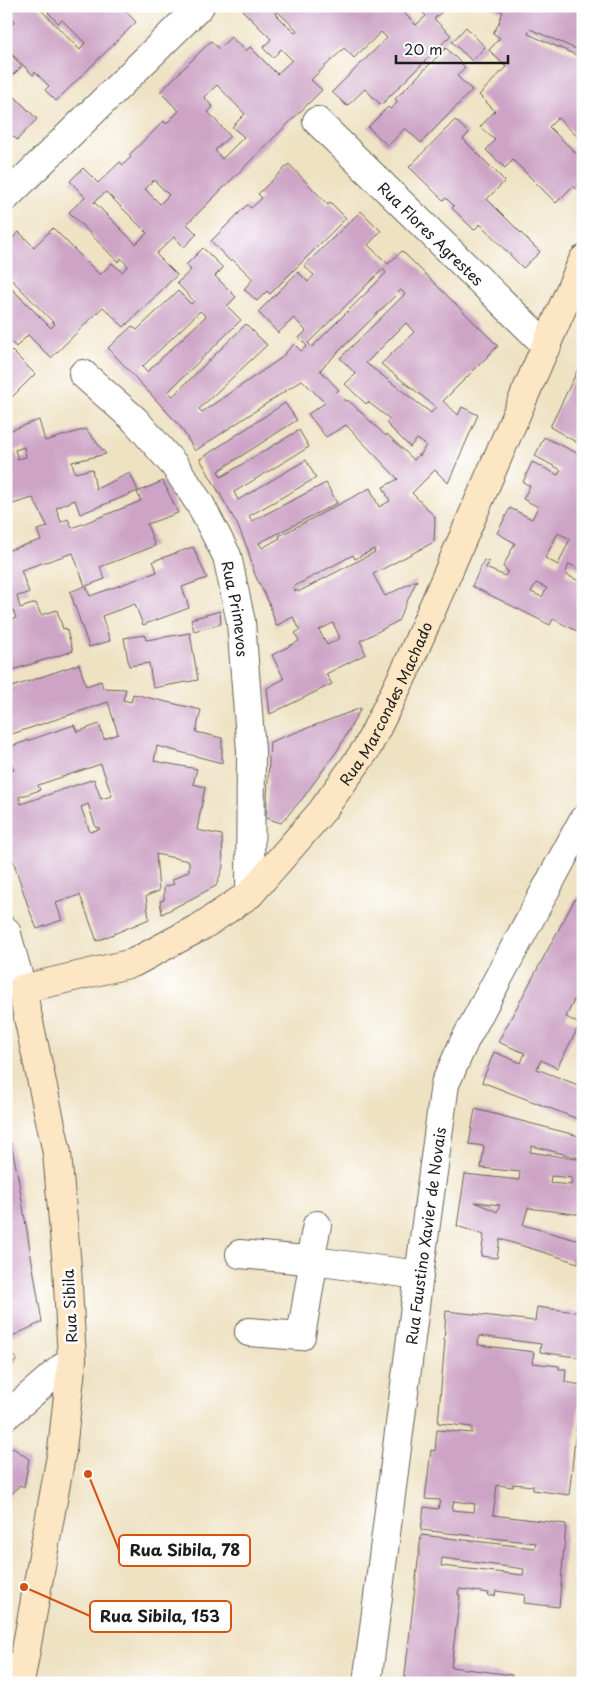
<svg xmlns="http://www.w3.org/2000/svg" width="589" height="1689" viewBox="0 0 589 1689" font-family="'Playpen Sans',sans-serif">
	<style>
		.building { fill: #cda4c6; fill-rule: evenodd }
		.lines { fill: none; stroke-linecap: round; stroke-linejoin: round }
		.street-casing { stroke: #666156; stroke-width: 30 }
		.secondary-casing { stroke: #666156; stroke-width: 30 }
		.street { stroke: #fff; stroke-width: 28 }
		.secondary { stroke: #fce6c4; stroke-width: 28 }
		.labels { text-anchor: middle; dominant-baseline: central; stroke-width: 5; stroke-linejoin: round; paint-order: stroke }
		.street-label { font-size: 15px; fill: #1c1c1c; stroke: #fff }
		.leader { fill: none; stroke: #d4530e; stroke-width: 2 }
		.callout-dot { fill: #d4530e; stroke: #fff; stroke-width: 2 }
		.callout { fill: #fff; stroke: #d4530e; stroke-width: 2 }
		.callout-label { font-size: 16px; text-anchor: middle; font-weight: bold; fill: #1c1c1c }
	</style>
	<rect width="100%" height="100%" fill="#fff"/>
	<filter id="ink" filterUnits="userSpaceOnUse"><feTurbulence type="fractalNoise" baseFrequency=".02" numOctaves="2"/><feDisplacementMap in="SourceGraphic" scale="10" xChannelSelector="R" yChannelSelector="G"/><feConvolveMatrix kernelMatrix="1 2 1 2 8 2 1 2 1" color-interpolation-filters="sRGB"/></filter>
	<filter id="wash" filterUnits="userSpaceOnUse"><feTurbulence type="fractalNoise" baseFrequency=".0096" numOctaves="4" result="noise"/><feDisplacementMap in="SourceGraphic" scale="20" xChannelSelector="R" yChannelSelector="G"/><feGaussianBlur stdDeviation="1.12" result="paint"/><feColorMatrix in="noise" values="0 0 0 0 0 0 0 0 0 0 0 0 0 0 0 0 0 1.4 0 .05"/><feComposite in="paint" operator="in"/></filter>
	<g filter="url(#wash)">
		<rect width="100%" height="100%" fill="#eee2c3"/>
		<g id="blocks">
			<path class="building" d="M6,6h31l43,44 5,-7 -23,-23 -4,3 -10,-11 3,-4 -2,-2h76l-2,2 13,14 -80,79 -11,-11 4,-4 -14,-14 -2,3 -27,-27v-17l9,-9 -4,-5 -5,5z
				M247,6h160l-5,5 14,14 10,-9 -10,-10h28l2,2 -12,11 17,16 -70,70 -16,-16 -18,17 -15,-14 55,-54 -6,-6 -27,26 -10,-10 -33,32 11,10 -135,134 10,10 -13,13 -10,-10 -18,17 21,21 -53,52 -21,-20 -52,51 -23,-23 -12,12 -10,-10v-93l13,-12 15,15 19,-19 47,47 12,-12 10,9 6,-6 -7,-8 -3,4 -49,-50 16,-15 -15,-16 13,-13 15,15 22,-21 3,3 8,-8 -2,-2 35,-34 2,3 13,-13 -19,-19 51,-51 8,8 12,-12 15,14 4,-4 27,27 15,-14 -11,-11 -8,9 -10,-10 8,-9 -28,-28zM277,11l21,20 -3,2 -20,-20zM217,85l28,29 -13,13 12,10 -22,22 -7,-9 15,-14 -22,-24 5,-5 -9,-10zM154,180l15,15 -9,9 -15,-15zM106,192l41,41 -11,11 -42,-42zM11,279l44,45 -4,4 -44,-44z
				M489,6h94v46l-53,-23 -2,5 55,24v84l-25,-24 -9,9 34,33v12l-7,17 -3,-3 -17,17 -43,-43 -8,8 -19,-18 9,-10 -15,-13 15,-16 -16,-16 27,-28 -17,-17 11,-12 -7,-5 7,-11 -1,-1 4,-9z
				M466,27l19,20 -13,14 -20,-19z
				M446,48l19,19 -8,9 15,14 -51,53 -16,-15 -17,18 -20,-19 20,-20 2,2 8,-7 -3,-3z
				M6,50l16,16 -16,16z
				M6,88l31,31 -20,21 -11,-11z
				M455,120l14,13 -6,6 42,42 -18,18 53,53 -17,16 -43,-44 -6,6 -22,-22 2,-2 -8,-8 -3,2 -34,-33z
				M289,164l39,41 2,-3 16,16 -76,76 -3,-3 -10,10 -13,-12 9,-10 -21,-20 -2,2 -19,-20 36,-36 4,3 11,-10 -4,-4z
				M361,211l20,20 -13,14 20,19 14,-13 96,95 -55,55 15,14 4,-8 16,8 -30,68 -13,-13 -23,23 23,24 -1,25 -61,32 12,22 32,-16 -19,41 -38,20 6,13 -40,20 6,10 -62,30 -3,-26 17,-9 -12,-24 27,-14 -4,-8 5,-3 -7,-13 -17,9 -7,-23 -14,-28 -7,-25 -11,-26 -37,-65 85,-56 12,17 -79,51 3,6 78,-47 10,17 -75,45 4,8 68,-40 10,18 -67,38 3,5 74,-38 11,20 -78,40 3,5 18,-10 -1,-2 91,-48 9,19 11,-6 -7,-14 15,-8 -52,-54 -20,12 -18,-23 17,-11 -23,-23 -107,71 -15,-25 -72,-78 24,-22 5,4 41,-39 13,13 3,-3 -17,-18 14,-13 -5,-5 17,-17 20,20 -8,8 21,21 -9,9 14,14 -73,72 5,4 73,-72 21,21 -68,64 3,3 78,-53 14,-15 7,7 6,-5 -8,-8 7,-7 -12,-13 -16,15 -20,-21 40,-40 10,10 6,-7 -10,-9zM383,269l3,4 -74,74 -4,-4zM401,290l4,4 -65,64 16,16 -11,10 21,20 2,-2 22,17 -4,4 24,24 7,-8 9,6 -6,11 -1,-2 -5,6 -27,-26 -1,2 -38,-36 -2,2 -10,-10 3,-2 -19,-20zM200,311l6,5 -59,56 -5,-5zM406,323l8,9 -33,32 55,43 -5,6 -65,-50zM374,549l1,3 -77,40 -1,-2 -2,1 -2,-4 60,-32 2,4zM333,623l7,15 -13,7 -8,-15z
				M12,351l23,23 -29,29v-46z
				M583,359v52l-3,-1 -2,7 5,2v27l-33,-19z
				M39,420l6,21 41,-12 20,25 -34,8 3,11 17,-4 4,20 34,-16 8,18 -58,23 -5,-14 -19,8 5,14 7,-3 4,9 69,-27 -4,-9 26,-11 15,32 -31,11 8,22 -55,21 5,12 -19,7 4,10 67,-24 -4,-11 40,-14 14,31 -25,9 7,21 -46,17 -8,-21 -33,12 8,25 -21,6 -19,-55 15,-6 -12,-33 -52,17 8,23 -12,3 3,12 16,-5 5,12 16,-5 6,19 3,-1 7,23 -67,21v-51l10,-3 -3,-8 -7,2v-61l35,-11 -4,-10 11,-3 -15,-29 -27,8v-74zM24,447l2,10 -8,2 -3,-9z
				M544,437l39,19v115l-14,-7 -4,10 18,9v51l-30,-15 -3,6 -78,-39 12,-26 5,2 -3,6 19,8 3,-5 -5,-4 12,-24 -18,-10 13,-25 22,11 6,-12 -15,-8 7,-13 -7,-4 9,-20 26,13 3,-5 -26,-14zM558,533l12,6 -12,26 -13,-7zM536,583l11,5 -5,9 -11,-5z
				M220,611l1,13 -27,7 -3,-12z
				M190,633l8,47 -45,8 -4,-25 -20,3 -5,-28 21,-3 1,5z
				M79,664l7,22 15,-5 2,7 23,1 -3,11 8,2 2,-8 68,16 -5,22 26,6v25l-65,-17 -3,15 43,8 -4,15 12,3 -8,43 25,5 1,32 -7,19 -54,28 -2,-13 4,-1v-13l10,-3 -2,-4 17,-9v-10l-33,-7 3,37 -13,5 3,23 -52,22 -17,-46 -24,8 6,17 -25,9 -8,-20 -23,-70v-66l8,-3 -8,-22 68,-23 3,7 22,-8 5,15 14,-5 -10,-32 -102,34v-47zM101,764l11,32 -11,3 -7,-20 -73,25 -2,-7 21,-7 -2,-5zM88,804l8,24 2,-1 2,2 -10,3 -9,-25z
				M361,708l-22,40 -36,50 -22,25 -15,-5 4,-76z
				M583,890v115l-9,-5 -8,17 14,7 -23,44 -16,-8 -4,9 46,18v34l-101,-39 12,-30 27,11 4,-10 -27,-11 77,-143z
				M475,1109l108,28v19h-3l-1,2 -47,-12 -2,6 53,8v55l-55,-7 -5,17 60,17 -5,21 -78,-24 -3,19 -16,-2 3,-21 -27,-9 8,-52 54,6 1,-8 -39,-4 3,-22 -15,-2zM551,1176l21,2 -1,7 -21,-2zM475,1202l25,3 -3,7z
				M11,1143l7,34 24,145 -36,17v-194z
				M537,1307l46,6v45l-43,-6 1,-8 -62,-8 -1,9 56,7 -2,11 27,3v3h7l-1,13 16,3 -12,110 -36,-5v-4l-20,-2v3l-16,-2 -4,30 73,9 -7,83 -35,-4 1,-8 -29,-4 -1,5h-7l1,-3 -30,-4 -1,6h2l-9,72 61,8 -1,8h-107l17,-148 114,13 1,-5 -115,-13 3,-23 14,2 2,-9 -15,-1 6,-49 4,1 2,-21 35,3v-6l-34,-4 7,-83 -1,1 2,-30 89,10zM454,1501l21,3 -1,8 -22,-2zM442,1558l82,11 -1,6 -82,-9z
				M6,1348l11,12 -11,9z
				M13,1448l16,11 -5,28 -4,-2 -14,15v-47z"/>
		</g>
	</g>
	<g filter="url(#ink)">
		<use href="#blocks" fill-opacity="0" stroke="#666156" stroke-width="1"/>
		<g class="lines">
			<defs>
				<g id="street">
					<path id="s1" d="M317,121l230,225"/>
					<path d="M6,197l194,-191"/>
					<path id="s2" d="M83,374l52,46 40,46 25,38 27,52 14,66 10,129 -1,143"/>
					<path d="M6,931l16,58"/>
					<path d="M240,1254l66,6 113,15"/>
					<path d="M249,1332l52,4 12,-71 -2,-10 6,-30"/>
					<path d="M6,1416l66,-57"/>
					<path id="s3" d="M367,1683l52,-408 26,-191 19,-42 119,-222"/>
				</g>
				<g id="secondary">
					<path id="s4" d="M20,1683l42,-233 10,-91 -5,-92 -10,-114 -35,-164 111,-26 69,-37 48,-32 72,-83 45,-63 40,-81 176,-407"/>
				</g>
			</defs>
			<use href="#street" class="street-casing"/>
			<use href="#secondary" class="secondary-casing"/>
			<use href="#street" class="street"/>
			<use href="#secondary" class="secondary"/>
		</g>
	</g>
	<g class="labels">
		<g class="street-label">
			<text stroke="none"><textPath href="#s1" startOffset="160">Rua Flores Agrestes</textPath></text>
			<text stroke="none"><textPath href="#s2" startOffset="288">Rua Primevos</textPath></text>
			<text stroke="none"><textPath href="#s4" startOffset="1188">Rua Marcondes Machado</textPath></text>
			<text stroke="none"><textPath href="#s3" startOffset="451">Rua Faustino Xavier de Novais</textPath></text>
			<text transform="translate(69 1306) rotate(-93)">Rua Sibila</text>
		</g>
	</g>
	<path class="leader" d="M88 1474L119 1550M24 1587L90 1616"/>
	<g class="callout-dot">
		<circle cx="88" cy="1474" r="5"/>
		<circle cx="24" cy="1587" r="5"/>
	</g>
	<g class="callout">
		<rect x="119" y="1535" width="131" height="31" rx="5"/>
		<rect x="90" y="1601" width="141" height="31" rx="5"/>
	</g>
	<g class="callout-label">
		<text x="185" y="1556">Rua Sibila, 78</text>
		<text x="160" y="1622">Rua Sibila, 153</text>
	</g>
	<rect width="589" height="1689" fill="none" stroke="#fff" stroke-width="25"/>
	<path d="M396 55v8h112v-8" fill="none" stroke="#1c1c1c" stroke-width="2.5"/>
	<text x="404" y="55" font-size="15" fill="#1c1c1c" stroke="#ffffff" stroke-width="4" paint-order="stroke">20 m</text>
</svg>
